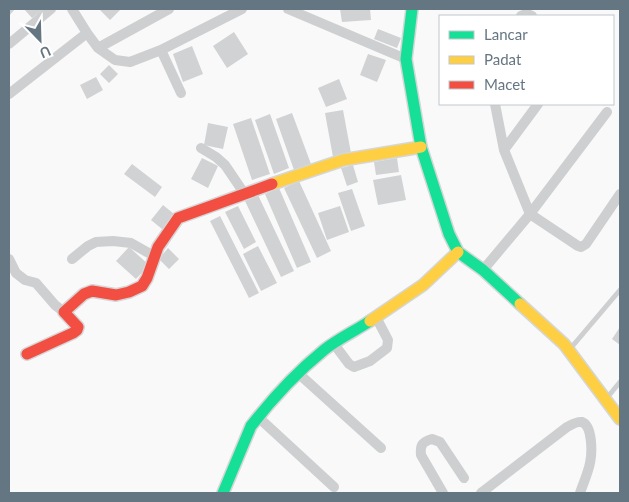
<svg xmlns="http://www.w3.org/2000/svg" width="629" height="502" viewBox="0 0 629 502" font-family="Lato,sans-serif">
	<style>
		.building { fill: #d0d2d3 }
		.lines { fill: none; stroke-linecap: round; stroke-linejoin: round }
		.fast-casing { stroke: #d5d6d7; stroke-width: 14 }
		.slow-casing { stroke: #d5d6d7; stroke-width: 14 }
		.jam-casing { stroke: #d5d6d7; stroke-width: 14 }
		.lane { stroke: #cecfd0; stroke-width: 5 }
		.street { stroke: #cecfd0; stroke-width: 10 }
		.fast { stroke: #16e098; stroke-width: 11 }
		.slow { stroke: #ffcf43; stroke-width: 11 }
		.jam { stroke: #f24e42; stroke-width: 11 }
	</style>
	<rect width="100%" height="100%" fill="#f9f9f9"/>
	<path class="building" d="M9,9h6l-6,7z
		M24,9h20l-12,9z
		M99,9h22l-11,11z
		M340,9h30l1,11 -29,2z
		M378,29l23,9 -4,10 -23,-9z
		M234,32l14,22 -21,14 -14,-22z
		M192,46l11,28 -20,8 -10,-28z
		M368,54l18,6 -9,22 -17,-7z
		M109,65l9,9 -9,9 -9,-9z
		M96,77l7,13 -16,9 -7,-14z
		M339,79l8,20 -21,8 -8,-19z
		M343,110l8,43 -18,4 -8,-44z
		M292,113l19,51 -17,6 -18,-51z
		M270,114l19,54 -15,6 -19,-54z
		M251,118l19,56 -18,6 -19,-56z
		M208,123l20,4 -5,22 -19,-4z
		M202,158l16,8 -10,22 -17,-9z
		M397,158l2,14 -23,3 -2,-13z
		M132,164l30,23 -7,10 -31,-23z
		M353,165l5,17 -11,4 -6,-18z
		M401,175l5,25 -28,5 -5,-25z
		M299,181l32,70 -14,7 -33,-70z
		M279,188l32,74 -14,6 -32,-74z
		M352,189l13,37 -14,5 -13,-38z
		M258,195l36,76 -13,6 -36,-76z
		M163,205l11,9 -12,15 -11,-9z
		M238,206l18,36 -12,7 -19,-37z
		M340,206l9,26 -22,8 -9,-27z
		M220,216l39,77 -10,5 -39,-77z
		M258,246l19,37 -16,8 -18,-37z
		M129,247l20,18 -13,14 -20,-18z
		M168,248l11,11 -10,10 -10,-10z
		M620,327v18l-8,-6z"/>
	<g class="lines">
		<defs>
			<path id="fast" d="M412,9l-6,50 15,88 28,87 9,18 25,18 37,34
				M223,493l28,-67c21,-27 46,-54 73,-76 14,-11 31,-19 46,-29"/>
			<path id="slow" d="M272,184l71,-24 78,-13
				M520,304l44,40 56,75
				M370,321l53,-36 35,-33"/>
			<path id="jam" d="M27,354l46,-21 4,-3 1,-3 -14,-15 20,-18 8,-3 24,4 13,-3 13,-6 5,-8 11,-31 20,-29 94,-34"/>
		</defs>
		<use href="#fast" class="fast-casing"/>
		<use href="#slow" class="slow-casing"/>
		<use href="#jam" class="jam-casing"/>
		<path class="lane" d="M570,349l50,-59
			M606,399l14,-17"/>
		<path class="street" d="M72,9l15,24 11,15 17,12 15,2 31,-12 81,-41
			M288,9l118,50
			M521,16c3,-2 8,-2 11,0
			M9,44l42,-35
			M98,48l71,-39
			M161,50l20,43
			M9,94l78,-61
			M495,104l9,46 26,64 48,32 3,1 5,-3 34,-50
			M201,148l15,9 9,8 19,28
			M504,150l34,-46
			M9,259l7,14 9,7 11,3 19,22 9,7
			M72,259l16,-13 8,-4 17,-1 18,2 23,13
			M483,270l47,-56 77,-102
			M334,344l15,20 5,3 16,-6 17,-13 1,-8 -12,-23
			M299,374l82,74
			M258,417l76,70
			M443,493l-22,-38c-1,-10 1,-13 11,-16l8,3 24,36
			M481,493l86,-66c4,-2 10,-6 15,-5 11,4 10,32 8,41 -2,10 -7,21 -10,30"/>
		<use href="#fast" class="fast"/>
		<use href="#slow" class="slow"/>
		<use href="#jam" class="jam"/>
	</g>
	<rect width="629" height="502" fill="none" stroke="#657683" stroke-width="20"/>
	<rect x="439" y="15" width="175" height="90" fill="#ffffff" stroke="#c1c8cd"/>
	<rect x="449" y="31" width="25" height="8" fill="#16e098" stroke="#c1c8cd"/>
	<text x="484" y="40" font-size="15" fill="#657683">Lancar</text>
	<rect x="449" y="56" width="25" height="8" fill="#ffcf43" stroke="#c1c8cd"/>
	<text x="484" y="65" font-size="15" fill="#657683">Padat</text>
	<rect x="449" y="81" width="25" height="8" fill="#f24e42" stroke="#c1c8cd"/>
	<text x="484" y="90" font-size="15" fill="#657683">Macet</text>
	<g transform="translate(40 40) rotate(157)" stroke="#ffffff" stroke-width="4" paint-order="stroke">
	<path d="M0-4L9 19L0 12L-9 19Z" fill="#657683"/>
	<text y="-8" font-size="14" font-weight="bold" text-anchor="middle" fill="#657683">U</text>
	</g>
</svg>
